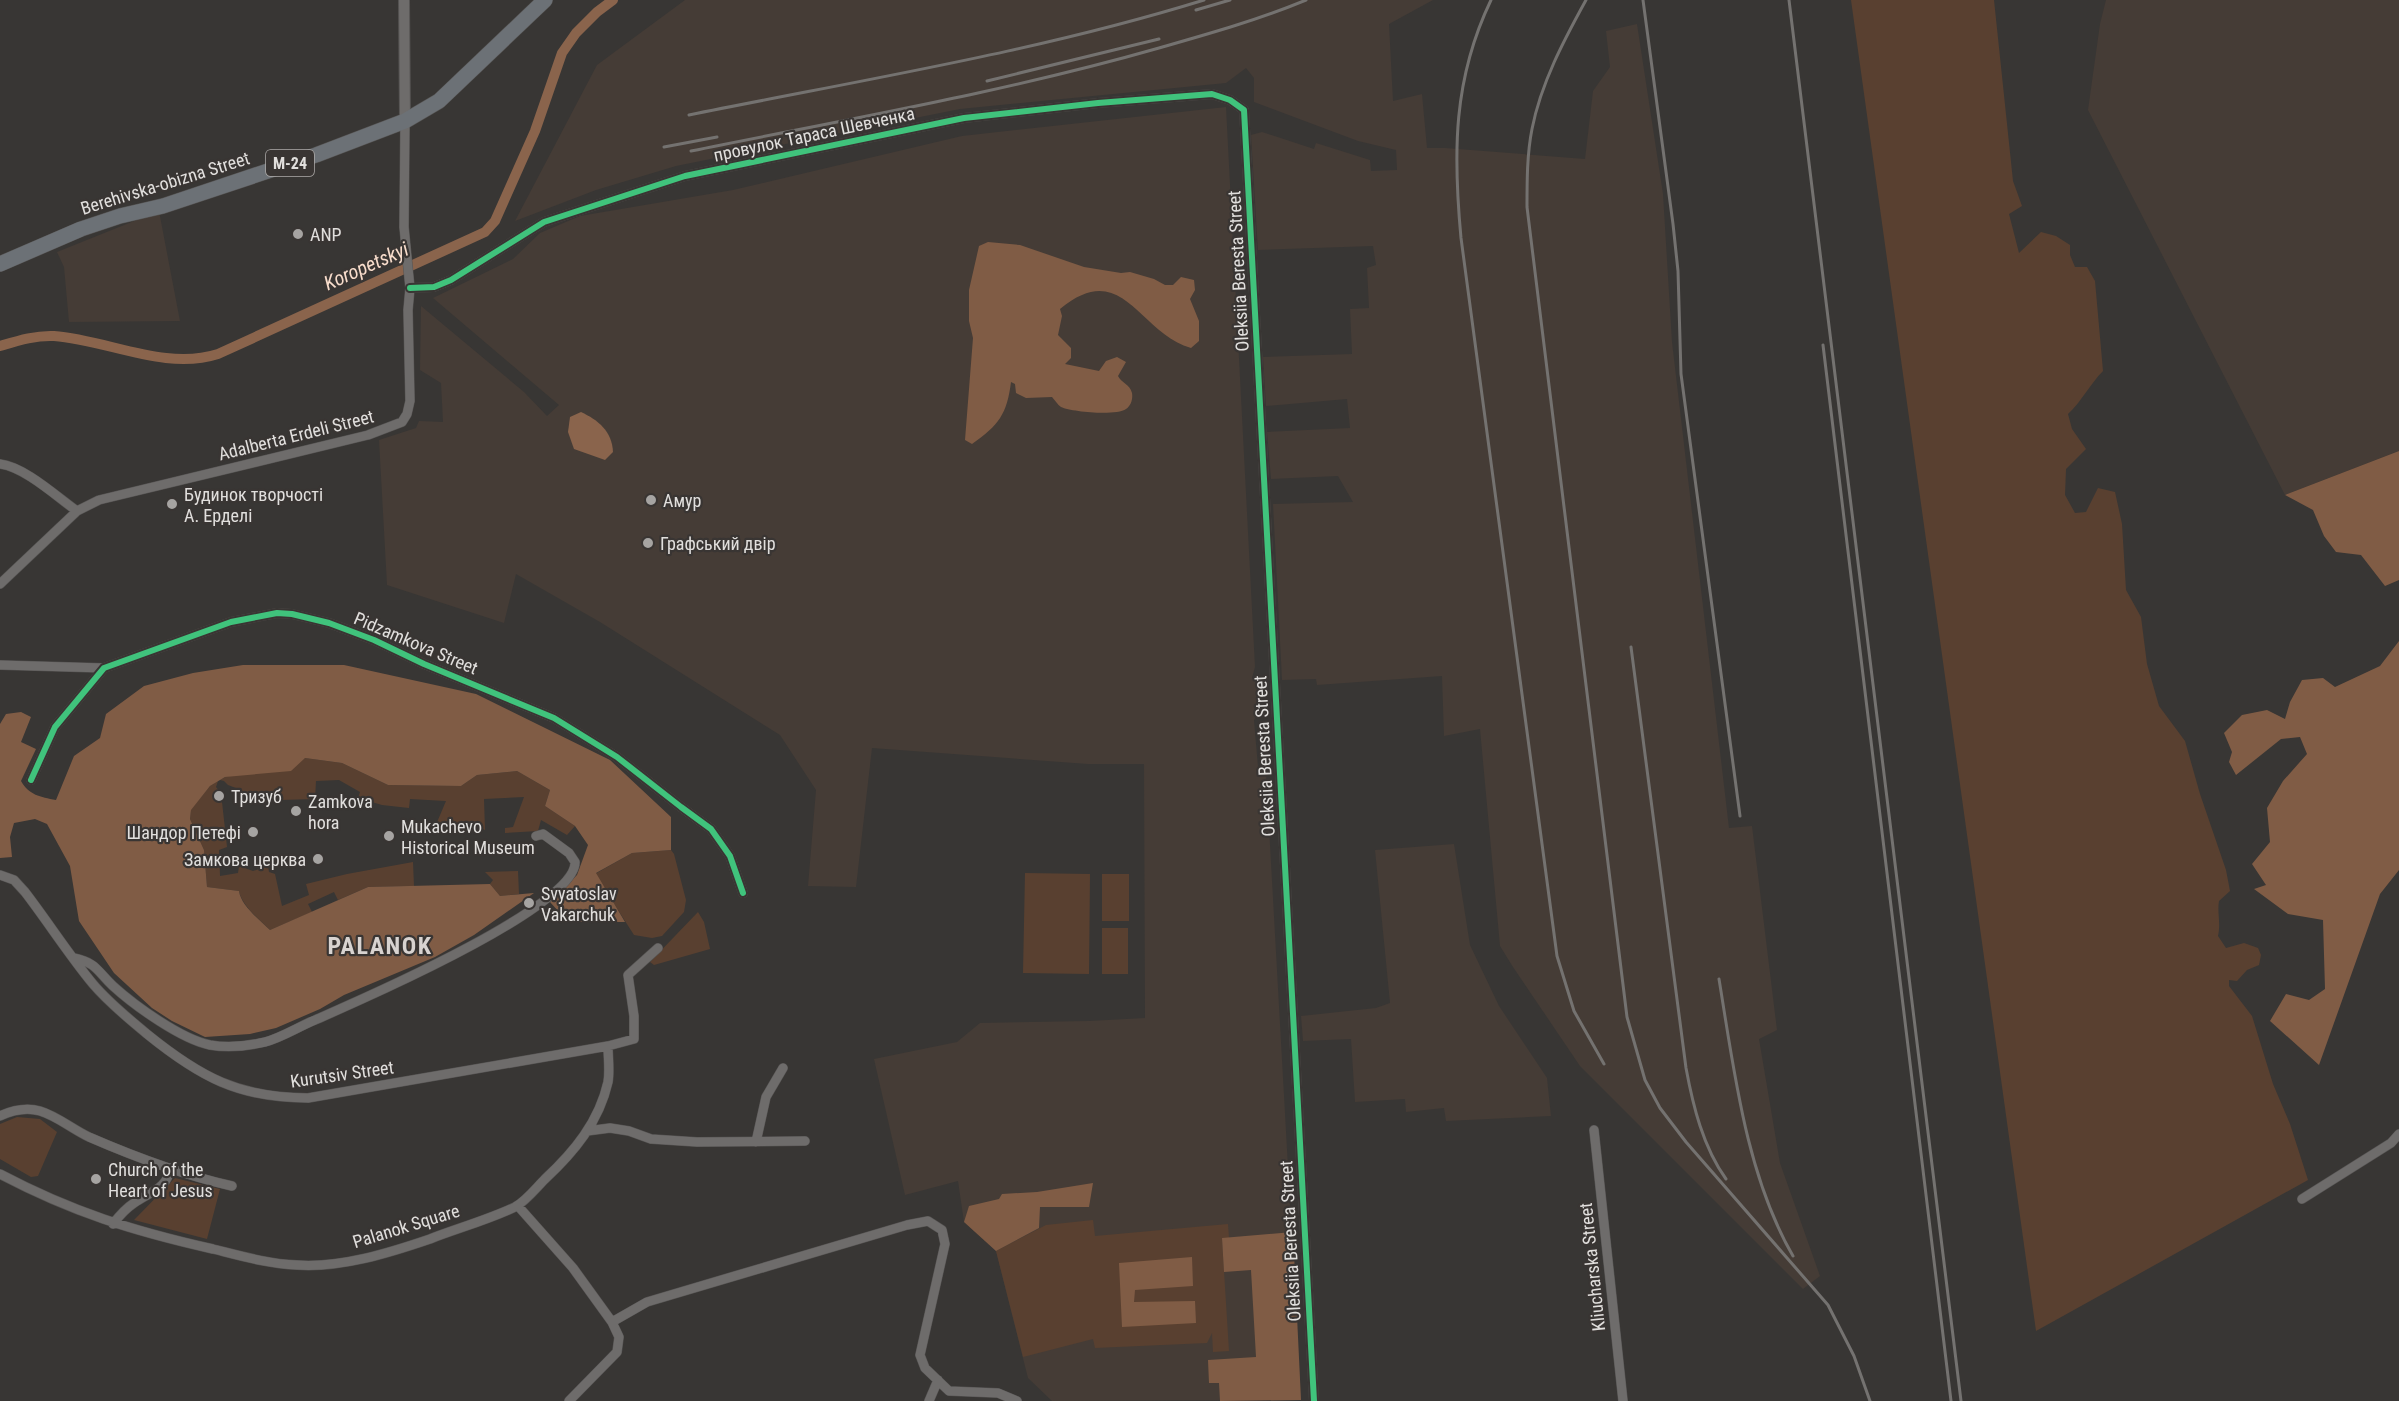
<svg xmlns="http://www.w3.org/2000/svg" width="2399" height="1401" viewBox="0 0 2399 1401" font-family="'Roboto Condensed',sans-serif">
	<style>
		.built { fill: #453c36 }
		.green { fill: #594030 }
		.forest { fill: #805c45 }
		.water { fill: #8a644c }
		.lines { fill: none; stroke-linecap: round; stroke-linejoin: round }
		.canal { stroke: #8a644c; stroke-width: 10 }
		.minor-casing { stroke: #565453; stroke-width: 10 }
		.tertiary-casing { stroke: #565453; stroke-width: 12 }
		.trunk-casing { stroke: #565453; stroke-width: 16 }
		.minor { stroke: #6e6c6b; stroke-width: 9 }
		.tertiary { stroke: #6e6c6b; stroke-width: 10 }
		.trunk { stroke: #6c7176; stroke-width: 15 }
		.rail { stroke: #747270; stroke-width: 3 }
		.cycleway-casing { stroke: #393533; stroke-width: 10 }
		.cycleway { stroke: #40c37c; stroke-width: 6 }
		.poi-dot { fill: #a6a4a2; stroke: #393533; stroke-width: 2 }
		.labels { text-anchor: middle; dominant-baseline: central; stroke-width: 4.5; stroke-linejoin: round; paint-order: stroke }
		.shield { fill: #393533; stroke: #afacaa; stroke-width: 1.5 }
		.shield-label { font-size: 16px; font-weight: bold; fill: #e1dfdd }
		.street-label { font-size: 18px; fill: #e1dfdd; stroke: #393533 }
		.poi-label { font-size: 18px; fill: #e1dfdd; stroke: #393533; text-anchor: start }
		.water-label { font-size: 20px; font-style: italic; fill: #f8ddcc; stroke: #393533 }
		.district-label { font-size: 24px; font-weight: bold; letter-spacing: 1.5px; fill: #d8d3d0; stroke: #393533 }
	</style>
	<rect width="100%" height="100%" fill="#383634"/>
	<path class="built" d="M685,0h748l-44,24 4,77 29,-7 5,54h18l140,11 8,-68 17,-24 -4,-36 31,-7 26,170 9,148 57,486 23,-2 25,204 -18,9 21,124 40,113 -17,13 -223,-223 -67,-99 -13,-21 -20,-217 -36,7 -2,-60 -125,9 -1,-6 -34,1 -9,-176 80,-2 -15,-26 -67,3 -4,-47 83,-4 -3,-29 -81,7 -3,-49 89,-3 -2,-45 19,-1 -2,-40 9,-3 -3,-19 -115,4 -7,-115 11,-3 52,17 2,-6 54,17 1,11 26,-1 -1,-20 -38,-9 -104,-39v-24l-8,-10 -20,15 -266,26 -284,57 -80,24 -81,31 82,-156z
		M2106,0h293v451l-114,44 -197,-385 12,-86z
		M1226,107l29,560 -3,11 5,4 1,33 -4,5 4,47 8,6 35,627 -249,1 -24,-23 -32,-127 -32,-29 -6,-41 -53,14 -31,-136 83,-17 23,-19 109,-2 56,-3 -1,-254h-56l-216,-16 -16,139 -48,-1 8,-96 -36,-55 -180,-113 -84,-48 -12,49 -117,-38 -8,-145 37,-12 3,-7 24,1 -2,-39 -21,-13 1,-64 103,86 23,24 12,-11 -126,-107 80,-39 27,-26 40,-17 153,-26 229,-54z
		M159,211l21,110 -111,1 -5,-55 -7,-15z
		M1454,844l16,101 29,61 48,72 4,38 -105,5 -2,-13 -38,4 -1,-13 -50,3 -4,-63 -48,2 -2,-25 75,-8 14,-5 -15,-153z"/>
	<path class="green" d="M1851,0h143l19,181 9,25 -13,8 10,39 22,-21 15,4 14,9v10l5,12h12l8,14 8,90c-13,13 -21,30 -35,43l4,15 14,20 -20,20 -1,26 10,18 11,-1 12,-24 17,4 7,32 4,66 15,27 6,47 12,42 26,35 15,53 26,76 4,21 -11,10c-2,12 2,22 -1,35l8,12 18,-5 14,5 3,7 -2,10 -12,5 -10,11 -8,-1v6l23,30 21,68 17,40 18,56 -272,151z
		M305,758l37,5 46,22 73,1 16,-11 40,-4 33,19 -5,16 30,20 -8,9 -26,-15 -3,11 -33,2v-5l8,-1 11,-30 -40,2 1,31 -9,-5 -18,-2 -6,7 -24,2v-4l7,-1 11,-26 -36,-2 -1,9 -27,-3 -24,-7 2,-6 -21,-12 -23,1 -1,18 -74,2v-11l-13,-5 -4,-4 -4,-1 5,-3z
		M218,781l-2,6 4,5 -3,10h5l5,45 -8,3 1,26 18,-3 1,-7 14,5 15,-5 1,6 6,2 7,32 27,-11 -3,-11 41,-10 66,-12 1,24 -46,1 -30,13 -4,-8 -26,12 4,8 -42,18c-10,-10 -28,-24 -31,-39l-32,-4 -3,-37 -14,-31 1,-10 19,-23z
		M671,850l3,4 12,46 -2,12 -22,24 -10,2 -18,-3 -39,-61 37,-21z
		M518,871l1,23 -19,2 -10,-12 3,-4 -8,-8z
		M1025,873l65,1 -1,100 -66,-1z
		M1102,874h27v47h-27z
		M698,912l6,10 6,27 -56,16 -4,-3z
		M1102,928h26v46h-26z
		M17,1117l23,2 17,13 -19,44 -7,1 -31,-18v-35z
		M175,1178l45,11 -13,50 -73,-19z
		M1093,1220l2,16 133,-12 1,14 -7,1 7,112 -16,1 -1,-19 -5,10 -112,5 -2,-9 -70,18 -27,-106 50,-26z"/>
	<path class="forest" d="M988,242l32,3 64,22 37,6 9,-1 24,7 11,6h8l8,-8 13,3 1,10 -5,9 9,22v20l-8,7c-53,-15 -68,-91 -131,-39l2,7 -4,19 13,13v10l-6,6 34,7 7,-10 11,-4 9,5 -8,14c3,7 12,8 14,17 1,6 -1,13 -6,16 -10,7 -54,3 -65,-2 -3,-2 -7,-8 -9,-10l-26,1 -10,-5 -1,-9 -4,-2c-4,32 -12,43 -39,62l-7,-4 8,-102 -4,-17v-31l10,-44z
		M2399,451v129l-14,6 -24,-31 -25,-3 -12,-16 -11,-26 -28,-15z
		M2399,641v229l-19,24 -61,171 -49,-44 16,-27 23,6 16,-11 -2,-69 -35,-6 -34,-25 12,-4 -14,-21 18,-22 -3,-34 16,-27 24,-27 -7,-17 -19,2 -45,36 -7,-13 3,-10 -8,-19 18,-18 25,-5 18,9 5,-17 12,-22 21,-2 12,9 45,-21z
		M243,665h101l132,29 134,66 61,57v33l-39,3 -36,20 29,49h-57l-18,-20 27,-27 11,-30 -13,-19 -30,-20 5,-16 -33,-19 -40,4 -16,11 -73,-1 -46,-22 -37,-5 -14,13 -66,6 -15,9 -19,24 -1,9 14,31 3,37 32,4c2,15 21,29 31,39l98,-43 122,-3 10,12 34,-3 -60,42 -39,22 -91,38 -24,14 -44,19 -26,6 -45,3 -33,-16 -20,-13 -38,-35 -35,-52 -9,-55 -23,-42 -12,-5 -21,4 -4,14 2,20 -12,1v-134l6,-10 15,-2 10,5 -10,25 15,7 -15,32c8,14 19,16 35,19l18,-44 26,-18 6,-24 38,-28 49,-13z
		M1093,1183l-4,24h-49l-1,21 -43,23 -32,-29 5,-16 30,-7 3,-5 35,-2z
		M1293,1232l8,168 -81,1 -1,-18h-10l-1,-23 48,-3 -5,-87 -27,2 -2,-34z
		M1192,1257l1,29 -58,4 -1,12 61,-1 1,22 -74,4 -3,-64z"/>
	<path class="water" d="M581,412c17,8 31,19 32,40l-8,8 -31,-11 -6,-17 2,-15z"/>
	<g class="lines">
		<path class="canal" d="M0,346c17,-5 36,-11 54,-10 54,4 111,35 164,18l267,-122 10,-11 40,-90 27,-78 14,-20 21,-21 16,-12"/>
		<defs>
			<path id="minor" d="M410,288l24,-1 17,-7 93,-58 141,-46 279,-58 134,-15 114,-9 18,6 14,10 70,1291
				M0,464c25,3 57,33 77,47
				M0,584l77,-73 22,-11 269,-65 34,-13 5,-8 3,-13 -2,-91 2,-22 -6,-61 1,-106
				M0,665l104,3
				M31,780l24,-53 49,-59 127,-46 46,-9 15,1 37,9 45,17 50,24 130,54 63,39 64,50 30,22 19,27 13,37
				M0,875l14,5 11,12c23,30 44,63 68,92 16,19 35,34 54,50 53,43 92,64 161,64l300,-52 26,-7v-23l-6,-41 30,-27
				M74,958c23,5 23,13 39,28 22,20 68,53 97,59 17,3 38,1 55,-3 16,-4 33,-15 50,-22 41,-18 262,-113 260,-158l-6,-9 -26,-19 -7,2
				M0,1116c13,-6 26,-9 40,-5 17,5 32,18 49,26 46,20 94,38 143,49
				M1594,1130l29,271
				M587,1131l23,-3 19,3 22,8 46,3 108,-1
				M756,1142l10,-45 17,-29
				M0,1174c72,38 133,57 213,75 28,7 56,15 84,16 44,3 92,-12 133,-26 28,-11 58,-19 85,-32 11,-6 21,-19 30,-28 29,-27 54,-57 63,-97 2,-11 0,-25 0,-36
				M2302,1199l89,-56 8,-9
				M518,1206l55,62 39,54 7,15 -2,15 -48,49
				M113,1224c6,-8 12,-15 21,-21 15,-11 34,-14 36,-35
				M612,1322l35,-20 260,-77 21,-4 14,9 3,14 -25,111 5,13 24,23 49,2 19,8
				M929,1401l9,-21"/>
			<path id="tertiary" d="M404,0l1,121"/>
			<path id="trunk" d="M0,264l81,-35 39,-13 43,-10 153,-51 89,-34 34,-20 106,-101"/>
		</defs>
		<use href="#minor" class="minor-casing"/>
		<use href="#tertiary" class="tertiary-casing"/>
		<use href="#trunk" class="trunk-casing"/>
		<use href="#minor" class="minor"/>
		<use href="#tertiary" class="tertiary"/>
		<use href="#trunk" class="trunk"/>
		<path class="rail" d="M1491,0c-38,79 -38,153 -30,238l96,718 17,55 30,53
			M1586,0c-22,40 -45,83 -54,129 -5,25 -5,52 -5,78l100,810 18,63 15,28 26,34 142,163 26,51 16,45
			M1643,0l30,224 5,47 3,103 59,442
			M1789,0l172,1401
			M1196,10l34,-10
			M987,81l172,-42
			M689,115c172,-35 347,-63 515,-115
			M664,147l53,-10
			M691,151c157,-32 314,-59 468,-103 49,-14 99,-28 147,-48
			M1823,345l128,1056
			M1631,647l55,421c7,38 17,79 40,111
			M1719,979c15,91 27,196 74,277"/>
		<defs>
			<path id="cycleway" d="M410,288l24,-1 17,-7 93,-58 141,-46 279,-58 134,-15 114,-9 18,6 14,10 70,1291
				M31,780l24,-53 49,-59 127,-46 46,-9 15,1 37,9 45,17 50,24 130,54 63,39 64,50 30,22 19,27 13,37"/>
		</defs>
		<use href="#cycleway" class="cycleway-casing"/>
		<use href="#cycleway" class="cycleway"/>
	</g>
	<g class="poi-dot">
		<circle cx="298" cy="234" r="6"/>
		<circle cx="651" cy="500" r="6"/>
		<circle cx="172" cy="504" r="6"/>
		<circle cx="648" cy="543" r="6"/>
		<circle cx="219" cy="796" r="6"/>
		<circle cx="296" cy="811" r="6"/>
		<circle cx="253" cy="832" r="6"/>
		<circle cx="389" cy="836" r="6"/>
		<circle cx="318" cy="859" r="6"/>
		<circle cx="529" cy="903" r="6"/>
		<circle cx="96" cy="1179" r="6"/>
	</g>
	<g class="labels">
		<rect class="shield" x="266" y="150" width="48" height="26" rx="4.5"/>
		<g class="shield-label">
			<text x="290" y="163">М-24</text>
		</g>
		<g class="street-label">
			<text transform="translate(814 134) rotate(-12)">провулок Тараса Шевченка</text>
			<text transform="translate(165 183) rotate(-17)">Berehivska-obizna Street</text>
			<text transform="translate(1238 271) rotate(-93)">Oleksiia Beresta Street</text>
			<text transform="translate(296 435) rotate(-14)">Adalberta Erdeli Street</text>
			<text transform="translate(416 643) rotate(23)">Pidzamkova Street</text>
			<text transform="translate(1264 756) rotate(-93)">Oleksiia Beresta Street</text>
			<text transform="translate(342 1074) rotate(-8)">Kurutsiv Street</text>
			<text transform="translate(406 1226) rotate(-17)">Palanok Square</text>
			<text transform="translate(1290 1241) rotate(-93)">Oleksiia Beresta Street</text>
			<text transform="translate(1592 1267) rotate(-96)">Kliucharska Street</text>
		</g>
		<g class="poi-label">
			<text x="310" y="234">ANP</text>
			<text x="184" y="494">Будинок творчості<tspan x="184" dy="21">А. Ерделі</tspan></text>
			<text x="663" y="500">Амур</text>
			<text x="660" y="543">Графський двір</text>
			<text x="231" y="796">Тризуб</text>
			<text x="308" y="801">Zamkova<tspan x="308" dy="21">hora</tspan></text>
			<text x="401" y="826">Mukachevo<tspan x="401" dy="21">Historical Museum</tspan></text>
			<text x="241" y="832" text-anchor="end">Шандор Петефі</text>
			<text x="306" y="859" text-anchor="end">Замкова церква</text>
			<text x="541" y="893">Svyatoslav<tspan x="541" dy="21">Vakarchuk</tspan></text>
			<text x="108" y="1169">Church of the<tspan x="108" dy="21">Heart of Jesus</tspan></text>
		</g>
		<g class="water-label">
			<text transform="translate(366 266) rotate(-24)">Koropetskyi</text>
		</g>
		<g class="district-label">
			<text x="380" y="946">PALANOK</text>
		</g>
	</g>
</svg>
